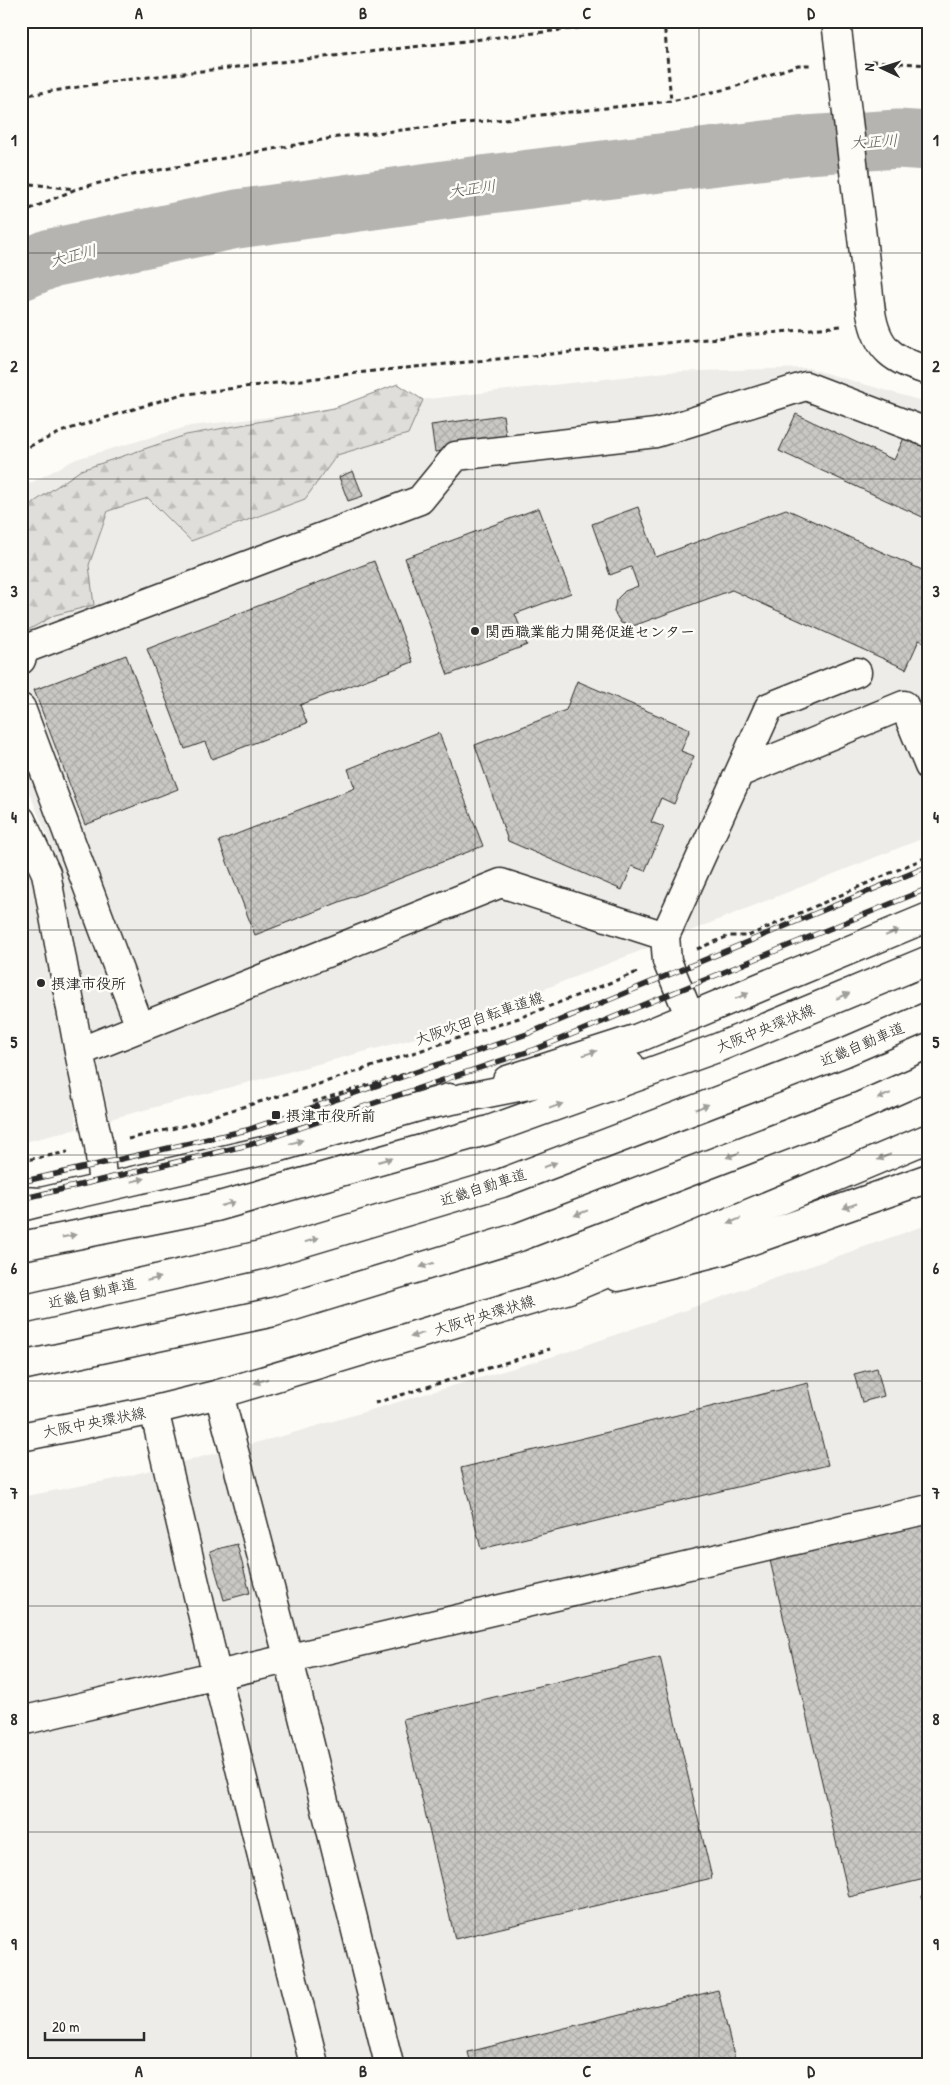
<svg xmlns="http://www.w3.org/2000/svg" width="950" height="2085" viewBox="0 0 950 2085" font-family="'Patrick Hand','Klee One',sans-serif">
	<style>
		.built { fill: #edece8 }
		.forest { fill: url(#forest-firs); stroke: #858482 }
		.lines { fill: none; stroke-linecap: round; stroke-linejoin: round }
		.river { stroke: #b5b4b1; stroke-width: 59 }
		.building { fill: url(#building-cross-hatch); stroke: #2b2b2b }
		.minor-casing { stroke: #2b2b2b; stroke-width: 31 }
		.major-casing { stroke: #2b2b2b; stroke-width: 31 }
		.highway-casing { stroke: #2b2b2b; stroke-width: 31 }
		.path { stroke: #2b2b2b; stroke-width: 3; stroke-dasharray: 5 4; stroke-linecap: butt }
		.minor { stroke: #fdfcf7; stroke-width: 28 }
		.major { stroke: #fdfcf7; stroke-width: 28 }
		.highway { stroke: #fdfcf7; stroke-width: 28 }
		.rail-casing { stroke: #2b2b2b; stroke-width: 5.5 }
		.rail { stroke: #fdfcf7; stroke-width: 4; stroke-dasharray: 11; stroke-linecap: butt }
		.minor-bridge-casing { stroke: #2b2b2b; stroke-width: 31; stroke-linecap: butt }
		.minor-bridge { stroke: #fdfcf7; stroke-width: 28 }
		.oneway { fill: #9e9e9b }
		.grid { fill: none; stroke: #2b2b2b; stroke-width: 1; stroke-opacity: 0.55 }
		.poi-dot { fill: #2b2b2b; stroke: #fdfcf7; stroke-width: 2 }
		.labels { text-anchor: middle; dominant-baseline: central; stroke-width: 5; stroke-linejoin: round; paint-order: stroke }
		.poi-label { font-size: 15px; font-weight: bold; fill: #2b2b2b; stroke: #fdfcf7; text-anchor: start }
		.street-label { font-size: 15px; fill: #2b2b2b; stroke: #fdfcf7 }
		.water-label { font-size: 16px; font-style: italic; fill: #5b5b5a; stroke: #fdfcf7 }
		.neatline { fill: none; stroke: #2b2b2b; stroke-width: 2 }
		.grid-label { font-size: 16px; text-anchor: middle; font-weight: bold; fill: #2b2b2b }
	</style>
	<defs>
		<pattern id="forest-firs" width="22" height="20" patternUnits="userSpaceOnUse" patternTransform="scale(1.25)"><rect width="22" height="20" fill="#dfdeda"/><path d="M5 1l3.5 6h-7zM16 11l3.5 6h-7z" fill="#c0bfbb"/></pattern>
		<pattern id="building-cross-hatch" width="8" height="8" patternUnits="userSpaceOnUse" patternTransform="scale(1.25)"><rect width="8" height="8" fill="#c9c8c4"/><path d="M0 0l8 8M0 8l8-8" fill="none" stroke="#adaca9"/></pattern>
	</defs>
	<rect width="100%" height="100%" fill="#fdfcf7"/>
	<filter id="ink" filterUnits="userSpaceOnUse"><feTurbulence type="fractalNoise" baseFrequency=".02" numOctaves="2"/><feDisplacementMap in="SourceGraphic" scale="10" xChannelSelector="R" yChannelSelector="G"/><feConvolveMatrix kernelMatrix="1 2 1 2 8 2 1 2 1" color-interpolation-filters="sRGB"/></filter>
	<g filter="url(#ink)">
		<path class="built" d="M808,368l121,35v433l-498,198 -321,85 -56,-267 -33,-79v-285l55,-29 114,-33 477,-54z
			M21,845l19,40 40,195 -7,18 4,31 -56,14z
			M929,1224v840h-908v-567l95,-18 170,-44 275,-81z"/>
		<path class="forest" d="M398,384l25,16 -15,34 -71,21 -32,44 -114,42 -43,-43 -40,13 -19,54 5,40 -39,10 -34,19v-123l60,-41 105,-35 148,-27z"/>
		<g class="lines">
			<path class="river" d="M21,271l30,-13 186,-39 229,-32 340,-42 92,-6 31,2"/>
		</g>
		<path class="building" d="M796,414l98,46 10,-22 25,11v71l-150,-69z
			M503,415l4,28 -72,9 -4,-27z
			M353,471l10,25 -15,5 -9,-24z
			M638,507l18,50 130,-48 143,64v72l-10,-5 -13,29 -174,-79 -99,36 -12,-3 -7,-11 2,-12 9,-9 13,-5 -7,-19 -21,8 -18,-51z
			M539,508l32,85 -56,21 12,31 -79,30 -43,-117z
			M374,561l39,101 -113,43 7,18 -95,36 -7,-17 -20,7 -38,-100z
			M126,655l52,134 -93,36 -51,-135z
			M577,681l113,48 -9,22 13,5 -20,48 -13,-6 -10,24 13,5 -19,44 -13,-5 -10,24 -114,-49 -33,-96 91,-35z
			M439,733l44,113 -228,89 -36,-94 136,-53 -7,-19z
			M877,1368l7,28 -22,6 -8,-28z
			M808,1383l20,82 -347,84 -20,-81z
			M929,1518v360l-80,19 -80,-341z
			M237,1544l13,49 -26,7 -14,-49z
			M660,1657l52,221 -257,61 -52,-220z
			M929,1894v34l-7,-32z
			M718,1990l18,74h-265l-3,-12z"/>
		<g class="lines">
			<defs>
				<path id="minor" d="M871,312c6,39 23,48 58,59
					M21,660l4,-11 395,-149 36,-44 200,-23 150,-47 123,47
					M21,708l119,319
					M739,773l165,-68 25,61
					M21,820l25,53 33,179 20,94 4,41
					M690,1017l-23,-56 -2,-25 104,-229 88,-35
					M79,1052l422,-169 164,53
					M507,1080l131,-42 291,-121
					M21,1201l20,1 239,-55 169,-49
					M618,1277l103,-26 208,-73
					M219,1394l70,266 100,404
					M154,1410l63,266 97,388
					M21,1721l908,-212"/>
				<path id="major" d="M427,1105l203,-40
					M21,1207l20,-5
					M21,1246l195,-39 273,-77 228,-82 212,-88
					M21,1437l133,-27 65,-16 350,-105 360,-151"/>
				<path id="highway" d="M21,1310l240,-55 241,-72 341,-130 86,-37
					M21,1366l253,-54 245,-75 342,-131 68,-30"/>
			</defs>
			<use href="#minor" class="minor-casing"/>
			<use href="#major" class="major-casing"/>
			<use href="#highway" class="highway-casing"/>
			<path class="path" d="M664,21l7,80
				M872,61l57,4
				M21,96l102,-16 517,-59
				M21,183l54,6
				M21,213l55,-24 51,-13 211,-39 333,-36 60,-13 67,-23h13
				M21,450l45,-20 113,-35 195,-24 468,-45
				M697,949l32,-13h19l181,-80
				M313,1102l98,-30
				M128,1139l68,-16 16,-7 104,-31 203,-67 121,-47
				M21,1161l47,-9
				M375,1403l175,-54"/>
			<use href="#minor" class="minor"/>
			<use href="#major" class="major"/>
			<use href="#highway" class="highway"/>
			<defs>
				<path id="rail" d="M21,1182l226,-52 280,-96 402,-168
					M21,1199l231,-55 284,-95 393,-161"/>
			</defs>
			<use href="#rail" class="rail-casing"/>
			<use href="#rail" class="rail"/>
			<defs>
				<path id="minor-bridge" d="M836,21l35,291"/>
			</defs>
			<use href="#minor-bridge" class="minor-bridge-casing"/>
			<use href="#minor-bridge" class="minor-bridge"/>
		</g>
		<defs><path id="oneway-solid" d="M-6-.8H1V-3.2L6.5 0L1 3.2V.8H-6Z" transform="scale(1.25)"/></defs>
		<g class="oneway">
			<use href="#oneway-solid" transform="translate(892 933) rotate(-23)"/>
			<use href="#oneway-solid" transform="translate(742 996) rotate(-23)"/>
			<use href="#oneway-solid" transform="translate(843 996) rotate(-23)"/>
			<use href="#oneway-solid" transform="translate(590 1053) rotate(-18)"/>
			<use href="#oneway-solid" transform="translate(884 1096) rotate(157)"/>
			<use href="#oneway-solid" transform="translate(556 1106) rotate(-20)"/>
			<use href="#oneway-solid" transform="translate(702 1107) rotate(-21)"/>
			<use href="#oneway-solid" transform="translate(296 1142) rotate(-16)"/>
			<use href="#oneway-solid" transform="translate(733 1155) rotate(159)"/>
			<use href="#oneway-solid" transform="translate(884 1157) rotate(157)"/>
			<use href="#oneway-solid" transform="translate(385 1160) rotate(-16)"/>
			<use href="#oneway-solid" transform="translate(550 1165) rotate(-21)"/>
			<use href="#oneway-solid" transform="translate(138 1180) rotate(-13)"/>
			<use href="#oneway-solid" transform="translate(228 1204) rotate(-16)"/>
			<use href="#oneway-solid" transform="translate(850 1206) rotate(161)"/>
			<use href="#oneway-solid" transform="translate(581 1213) rotate(159)"/>
			<use href="#oneway-solid" transform="translate(734 1221) rotate(157)"/>
			<use href="#oneway-solid" transform="translate(69 1236) rotate(-11)"/>
			<use href="#oneway-solid" transform="translate(312 1240) rotate(-17)"/>
			<use href="#oneway-solid" transform="translate(427 1265) rotate(163)"/>
			<use href="#oneway-solid" transform="translate(154 1279) rotate(-13)"/>
			<use href="#oneway-solid" transform="translate(417 1335) rotate(163)"/>
			<use href="#oneway-solid" transform="translate(261 1381) rotate(163)"/>
		</g>
	</g>
	<path class="grid" d="M251,21v2043M475,21v2043M699,21v2043M21,253h908M21,479h908M21,704h908M21,930h908M21,1155h908M21,1381h908M21,1606h908M21,1832h908"/>
	<g class="poi-dot">
		<circle cx="475" cy="631" r="5"/>
		<circle cx="41" cy="983" r="5"/>
		<rect x="271" y="1110" width="10" height="10" rx="2.5"/>
	</g>
	<g class="labels">
		<g class="poi-label">
			<text x="485" y="631">関西職業能力開発促進センター</text>
			<text x="51" y="983">摂津市役所</text>
			<text x="286" y="1115">摂津市役所前</text>
		</g>
		<g class="street-label">
			<text transform="translate(479 1018) rotate(-19)">大阪吹田自転車道線</text>
			<text transform="translate(765 1028) rotate(-22)">大阪中央環状線</text>
			<text transform="translate(862 1044) rotate(-23)">近畿自動車道</text>
			<text transform="translate(483 1187) rotate(-18)">近畿自動車道</text>
			<text transform="translate(92 1293) rotate(-13)">近畿自動車道</text>
			<text transform="translate(484 1315) rotate(-17)">大阪中央環状線</text>
			<text transform="translate(94 1422) rotate(-11)">大阪中央環状線</text>
		</g>
		<g class="water-label">
			<text transform="translate(874 141) rotate(-3)">大正川</text>
			<text transform="translate(472 188) rotate(-7)">大正川</text>
			<text transform="translate(73 255) rotate(-14)">大正川</text>
		</g>
	</g>
	<rect width="950" height="2085" fill="none" stroke="#fdfcf7" stroke-width="55"/>
	<g transform="translate(882 68) rotate(274)" stroke="#fdfcf7" stroke-width="4" paint-order="stroke">
	<path d="M0-4L9 19L0 12L-9 19Z" fill="#2b2b2b"/>
	<text y="-8" font-size="14" font-weight="bold" text-anchor="middle" fill="#2b2b2b">N</text>
	</g>
	<path d="M45 2032v8h99v-8" fill="none" stroke="#2b2b2b" stroke-width="2.5"/>
	<text x="52" y="2032" font-size="15" fill="#2b2b2b" stroke="#fdfcf7" stroke-width="4" paint-order="stroke">20 m</text>
	<rect x="28" y="28" width="894" height="2030" class="neatline"/>
	<g class="grid-label">
		<text x="139" y="19">A</text>
		<text x="363" y="19">B</text>
		<text x="587" y="19">C</text>
		<text x="811" y="19">D</text>
		<text x="14" y="146">1</text>
		<text x="936" y="146">1</text>
		<text x="14" y="372">2</text>
		<text x="936" y="372">2</text>
		<text x="14" y="597">3</text>
		<text x="936" y="597">3</text>
		<text x="14" y="823">4</text>
		<text x="936" y="823">4</text>
		<text x="14" y="1048">5</text>
		<text x="936" y="1048">5</text>
		<text x="14" y="1274">6</text>
		<text x="936" y="1274">6</text>
		<text x="14" y="1499">7</text>
		<text x="936" y="1499">7</text>
		<text x="14" y="1725">8</text>
		<text x="936" y="1725">8</text>
		<text x="14" y="1950">9</text>
		<text x="936" y="1950">9</text>
		<text x="139" y="2077">A</text>
		<text x="363" y="2077">B</text>
		<text x="587" y="2077">C</text>
		<text x="811" y="2077">D</text>
	</g>
</svg>
